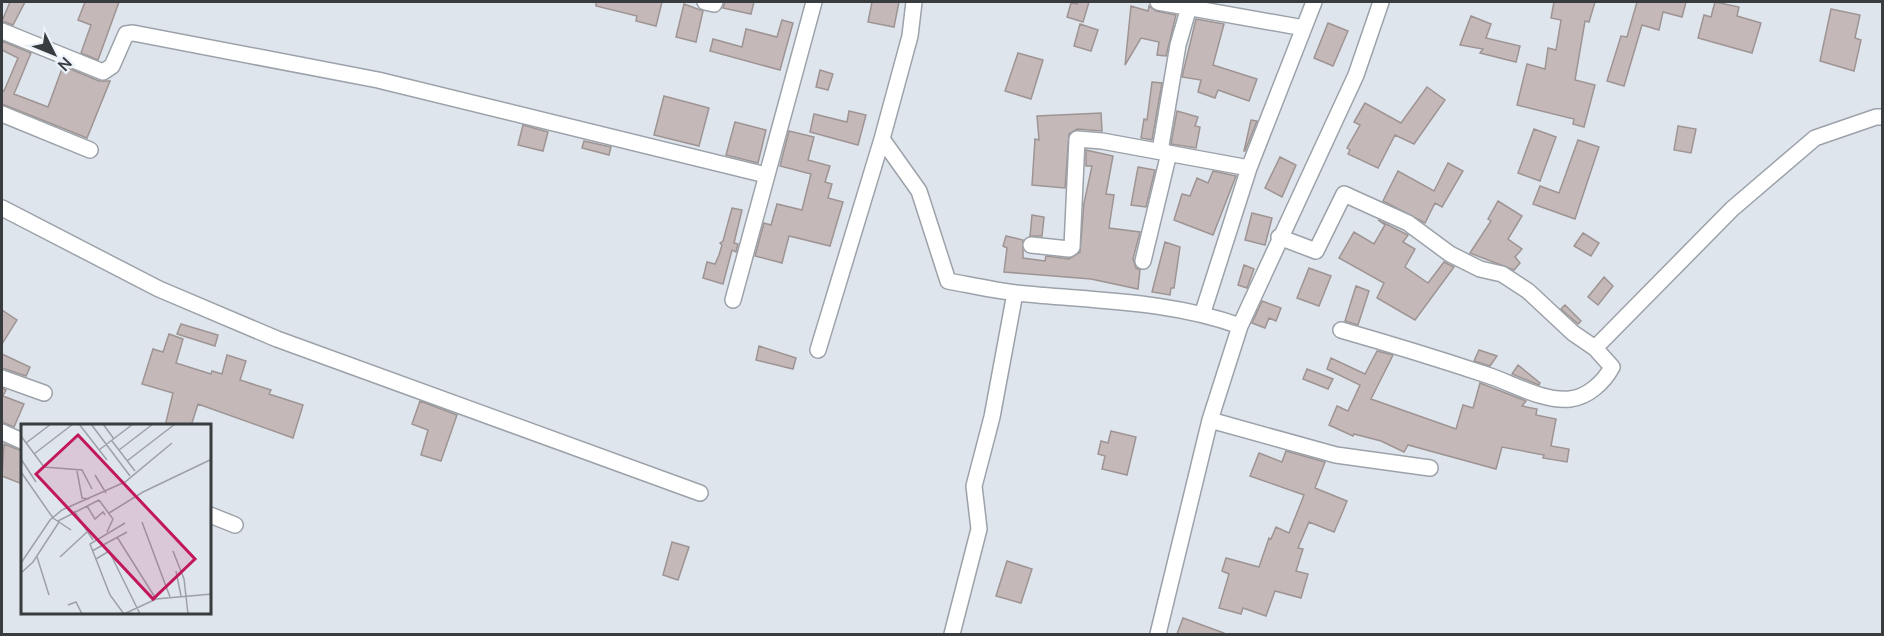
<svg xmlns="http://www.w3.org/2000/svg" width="1884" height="636" viewBox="0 0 1884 636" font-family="Manrope,sans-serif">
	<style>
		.building { fill: #c4b9b8; stroke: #9e9493; stroke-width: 1.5 }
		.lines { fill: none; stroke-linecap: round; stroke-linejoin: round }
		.minor-casing { stroke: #9ca2a9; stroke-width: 18 }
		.minor { stroke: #fff; stroke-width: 15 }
		.inset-road { fill: none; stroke: #9da1a7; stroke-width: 1.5 }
		.view { fill: #c2185b; fill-opacity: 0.15; stroke: #c2185b; stroke-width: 3 }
		.inset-edge { fill: none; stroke: #393c3f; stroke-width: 3 }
	</style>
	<rect width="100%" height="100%" fill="#dfe5ed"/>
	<path class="building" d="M10,2h15l-12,23 -11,-4z
		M85,2h34l-21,58 -17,-7 10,-28 -13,-5z
		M596,2h66l-6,24 -20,-5 1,-5 -41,-10z
		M725,2h29l-3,12 -28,-6z
		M872,2h27l-5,25 -26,-5z
		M1078,2h11l-6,20 -16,-5 4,-14 6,1z
		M1554,2h41l-6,20 -4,-1 -10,59 20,5 -11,42 -11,-3 1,-5 -57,-14 10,-41 18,5 3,-21 8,2 5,-30 -10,-2z
		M1637,2h49l-4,15 -19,-5 -4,18 -17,-5 -18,61 -17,-5 14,-45 6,1z
		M1715,2l24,5 -2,9 24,7 -9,30 -54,-15 6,-23 7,2z
		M684,4l19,7 -7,31 -20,-5z
		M1131,6l17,5 1,-5 7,5 20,4 -10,41 -9,-1 2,-13 -18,-4 -16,27z
		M1831,9l29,6 -5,23 6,2 -7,31 -34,-10z
		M1471,16l20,8 -5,14 34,8 -4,16 -36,-9 3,-4 -23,-4z
		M1196,19l28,5 -11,41 44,14 -8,22 -31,-11 -3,8 -17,-6 3,-12 -19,-3z
		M782,20l11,3 -13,47 -70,-19 3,-12 29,8 4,-18 31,8z
		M1328,23l20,8 -15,35 -19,-8z
		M1080,24l18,6 -7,21 -17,-5z
		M2,41l29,12 -17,41 34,13 15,-41 36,15h11l-23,57 -85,-34v-14l2,1 14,-33 -16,-8z
		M1018,53l25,7 -12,39 -26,-8z
		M820,70l13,4 -5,16 -12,-3z
		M1152,82l10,1 -10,57 -11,-2 3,-19 3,1z
		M1427,87l18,13 -31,44 -19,-9 -17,33 -30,-14 2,-4 -3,-2 13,-23 -6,-3 11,-19 36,20z
		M664,96l45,12 -10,38 -45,-11z
		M849,111l17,4 -8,30 -48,-13 4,-18 33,8z
		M1177,111l21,6 -3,9 5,1 -4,21 -25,-4z
		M1101,113l1,18 -25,-2 -8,5 -4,54 -33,-3 3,-46 4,1 -2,-24z
		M1251,120l6,1 -12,30h-1z
		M735,122l31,8 -8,33 -32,-8z
		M523,125l25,7 -5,19 -25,-6z
		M1678,126l18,3 -5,24 -17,-3z
		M1534,129l22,8 -16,44 -22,-8z
		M789,131l25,6 -6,23 22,6 -5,16 7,2 -4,14 15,4 -13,44 -41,-10 -7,27 -27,-7 9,-33 7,2 6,-21 25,6 9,-36 -31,-8z
		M1578,140l21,7 -24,72 -42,-15 7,-18 19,7z
		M584,141l27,6 -2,8 -27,-7z
		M1086,150l27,6 -7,38 8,1 -5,33 31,4 -7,27 3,9 4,2 -2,19 -47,-10 -87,-7 3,-24 -4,-2 3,-10 17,4v18l22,3 1,-5 23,3 11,-7 4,-49 8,-37h-6z
		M1280,157l16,8 -14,32 -17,-9z
		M1448,163l15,8 -21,36 -7,-4 -10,20 -42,-22 15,-30 36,20z
		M1138,167l17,3 -9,37 -15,-2z
		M1213,171l23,5 -23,59 -39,-15 8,-26 8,2 7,-18 11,5z
		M1498,201l24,15 -14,23 14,10 -7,8 5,6 -6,7 -44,-17 21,-32 -3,-2z
		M732,208l10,2 -8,33 4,1 -2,8 -4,-2 -9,34 -20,-6 4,-16 8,2 4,-9 3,-10 -2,-2 3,-2z
		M1252,213l20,5 -7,27 -20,-5z
		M1032,215l12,2 -2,19h-12z
		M1378,220l30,15 -5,7 12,7 -10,18 23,16 16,-21 10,5 -39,53 -38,-22 7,-15 -45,-25 15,-26 20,12 11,-19z
		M1583,233l16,10 -8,13 -17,-10z
		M1165,242l15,5 -6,41h-3l-1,7 -18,-3z
		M1244,265l10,4 -7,19 -9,-3z
		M1309,268l22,8 -12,30 -22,-8z
		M1604,277l9,9 -15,19 -10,-8z
		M1356,286l13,5 -11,34 -13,-4z
		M1262,301l19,7 -5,13 -7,-3 -4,10 -13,-5z
		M1565,305l16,16 -3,3 -17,-15z
		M2,310l15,10 -15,24z
		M181,324l37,11 -3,11 -38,-12z
		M169,334l14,5 -7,24 35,11 1,-3 10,3 5,-19 19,6 -6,19 31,10 -2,4 34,11 -10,33 -95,-34 -7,22h-26l8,-33 -31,-9 11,-35 10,3z
		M759,346l37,12 -3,11 -37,-9z
		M1479,350l18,6 -7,10 -16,-5z
		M1377,351l16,4 -22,44 85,30 7,-24 10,3 7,-25 46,18 -4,5 15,3 -1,6 20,4 -5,27 18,3 -2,13 -24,-4 1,-3 -42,-8 -6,22 -88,-24 -4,7 -23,-11 -27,-7 -1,2 -24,-11 8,-19 11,5 12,-26 -33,-16 4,-11 34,16z
		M2,354l28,13 -4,9 -24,-8z
		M1518,365l22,18 -1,2 -27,-11z
		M1307,369l26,10 -5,10 -25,-10z
		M2,388l4,2 -3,6 21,8 -10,23 -12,-5z
		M420,401l37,14 -16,46 -20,-6 7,-25 -16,-6z
		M1111,431l25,6 -9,38 -25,-6 3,-13 -7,-2 3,-13 7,2z
		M4,444l18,7v33l-20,-8z
		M1286,451l39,11 -10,26 32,13 -4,10 -9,21 -25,-10 -11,26 5,1 -7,22 12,3 -7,24 -26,-7 -9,25 -23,-8 -2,6 -22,-6 10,-34 -7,-3 4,-13 33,9 10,-29 2,1 5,-12 13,6 15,-38 -54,-19 9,-23 23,9z
		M672,542l17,5 -11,33 -15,-5z
		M1007,561l25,8 -11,34 -25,-7z
		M1183,618l41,15v1h-47z"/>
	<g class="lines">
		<defs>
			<path id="minor" d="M705,2l9,2 1,-2
				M1158,2l146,26
				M2,31l101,41 9,-6 14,-32 7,-1 245,47 388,95
				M2,114l88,36
				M882,139l37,52 29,90c22,4 45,9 68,12 76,8 151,7 224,33
				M1160,151l18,-106 11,-38
				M2,208l157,81 118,50 423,154
				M1279,237l37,14 28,-57 64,29 42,31 30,15 22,5 26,17 45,42 22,15 17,19c-8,15 -24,30 -42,32 -27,3 -58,-16 -83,-24 -48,-16 -97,-31 -146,-45
				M1031,245l38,4 3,-2 5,-108 25,2 147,27
				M1143,261l26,-108
				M733,300l81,-298
				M1203,312l46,-144 65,-166
				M1595,348l137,-139 83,-71 61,-21h6
				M818,350l64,-211 28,-103 4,-34
				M2,378l42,15
				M1210,420l126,35 94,13
				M2,432l20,9
				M210,515l25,10
				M952,634l27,-105 -5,-43 18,-69 23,-124
				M1158,634l52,-214 30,-94 116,-251 25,-73"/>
		</defs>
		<use href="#minor" class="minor-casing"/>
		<use href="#minor" class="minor"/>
	</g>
	<g transform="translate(21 424)">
		<rect width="190" height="190" fill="#dfe5ed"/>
		<path class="inset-road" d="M58,0l28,36M70,0l39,52M82,0l11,15M0,12l23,31 38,3 10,19M91,17l23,30M5,19l25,-19M78,26l34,-26M98,26l34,-26M13,30l39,-30M0,35l15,23M106,37l48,-37M56,47l5,27 7,1M0,48l32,46 18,12M74,51l11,18M78,76l14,19 -6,13M66,82l8,13 8,-7 2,3M53,87l19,29M88,89l34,-21 69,-33M37,97l41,-21M121,98l28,75M96,113l39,62M71,127l35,-19M152,127l11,28 4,35M16,133l12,38M39,133l27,-25M75,135l13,-8 31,63M0,139l29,-43 12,-10 63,-28 47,-39M155,147l5,25M0,149l12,-11 26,-40M47,181l8,-3 6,12M103,190l-14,-19 -20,-51 35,-21M103,190l32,-15 56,-5"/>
		<path class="view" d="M57,11l117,124 -42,40 -117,-125z"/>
		<rect width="190" height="190" class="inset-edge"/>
	</g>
	<rect width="1884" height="636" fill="none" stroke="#393c3f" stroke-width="6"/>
	<g transform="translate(54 54) rotate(133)" stroke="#ecf2fa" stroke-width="4.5" paint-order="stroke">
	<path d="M0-4.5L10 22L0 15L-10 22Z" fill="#393c3f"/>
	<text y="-9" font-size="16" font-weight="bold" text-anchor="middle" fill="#393c3f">N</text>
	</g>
</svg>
